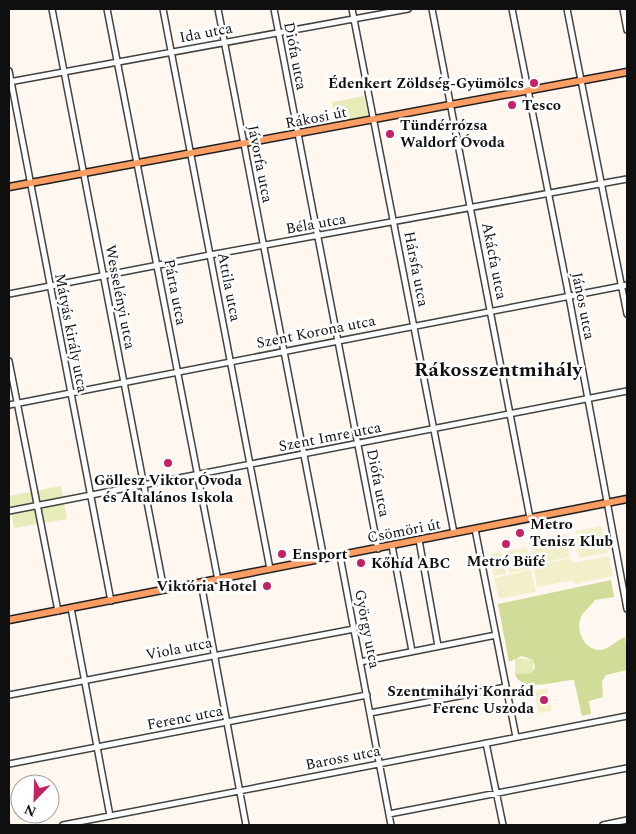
<svg xmlns="http://www.w3.org/2000/svg" width="636" height="834" viewBox="0 0 636 834" font-family="Spectral,serif">
	<style>
		.green { fill: #e6ebb9 }
		.forest { fill: #d0dc97 }
		.pitch { fill: #f2f0cb }
		.lines { fill: none; stroke-linecap: round; stroke-linejoin: round }
		.stream { stroke: #39ced1; stroke-width: 1 }
		.minor-casing { stroke: #424242; stroke-width: 8 }
		.major-casing { stroke: #202020; stroke-width: 9 }
		.minor { stroke: #fff; stroke-width: 5 }
		.major { stroke: #fc9d64; stroke-width: 6 }
		.poi-dot { fill: #c32267; stroke: #fff; stroke-width: 2 }
		.labels { text-anchor: middle; dominant-baseline: central; stroke-width: 5; stroke-linejoin: round; paint-order: stroke }
		.street-label { font-size: 15px; fill: #0f0f0f; stroke: #fff }
		.poi-label { font-size: 15px; font-weight: bold; fill: #0f0f0f; stroke: #fff; text-anchor: start }
		.district-label { font-size: 20px; font-weight: bold; fill: #0f0f0f; stroke: #fff }
	</style>
	<rect width="100%" height="100%" fill="#fff7f0"/>
	<path class="green" d="M364,96l5,22 -33,6 -4,-22z
		M61,486l6,33 -53,9 -5,-32z
		M515,658l18,2v13l-18,1z"/>
	<path class="forest" d="M611,580l3,17 -19,3c-4,6 -10,10 -13,15 -8,14 2,36 19,35 9,-1 15,-10 24,-13l2,14v19l-21,5 -4,6 1,16 -14,4 2,13 -9,2 -8,-36c-15,0 -53,14 -59,-6l17,-1 3,-6 -2,-7 -11,-4 -13,6 -11,-58z"/>
	<path class="pitch" d="M601,526l7,27 -29,5 -3,-27z
		M566,534l4,23 -36,7 -5,-23z
		M527,548l4,21 -21,4 -4,-22z
		M501,552l5,22 -12,2 -4,-22z
		M609,556l4,20 -38,8 -1,-4 -37,7 -4,-21 38,-8 1,5z
		M531,570l5,22 -37,7 -5,-21z
		M547,688l5,23 -13,2 -5,-22z"/>
	<g class="lines">
		<path class="stream" d="M9,822l2,3"/>
		<defs>
			<path id="minor" d="M52,9l112,581
				M107,9l111,571
				M163,9l107,560
				M218,9l106,550
				M274,9l104,540
				M352,9l102,524
				M432,9l98,509
				M512,9l57,288 58,312
				M567,9l60,305
				M623,9l4,21
				M9,71l102,530
				M9,82l399,-73
				M9,294l201,-39 417,-76
				M9,361l49,250
				M9,405l618,-120
				M9,511l618,-120
				M475,529l41,208
				M419,540l19,106
				M392,546l20,105
				M340,556l51,269
				M201,583l45,242
				M71,608l39,208
				M360,662l136,-27
				M9,695l345,-66
				M370,713l136,-26
				M486,743l17,82
				M9,764l358,-69
				M389,814l238,-46
				M63,825l564,-109
				M603,825l24,-5"/>
			<path id="major" d="M9,187l618,-115
				M9,620l618,-121"/>
		</defs>
		<use href="#minor" class="minor-casing"/>
		<use href="#major" class="major-casing"/>
		<use href="#minor" class="minor"/>
		<use href="#major" class="major"/>
	</g>
	<g class="poi-dot">
		<circle cx="534" cy="83" r="5"/>
		<circle cx="512" cy="105" r="5"/>
		<circle cx="390" cy="134" r="5"/>
		<circle cx="168" cy="463" r="5"/>
		<circle cx="520" cy="533" r="5"/>
		<circle cx="506" cy="544" r="5"/>
		<circle cx="282" cy="554" r="5"/>
		<circle cx="361" cy="563" r="5"/>
		<circle cx="267" cy="586" r="5"/>
		<circle cx="544" cy="700" r="5"/>
	</g>
	<g class="labels">
		<g class="street-label">
			<text transform="translate(206 33) rotate(-11)">Ida utca</text>
			<text transform="translate(295 56) rotate(79)">Diófa utca</text>
			<text transform="translate(316 118) rotate(-11)">Rákosi út</text>
			<text transform="translate(260 164) rotate(79)">Jávorfa utca</text>
			<text transform="translate(316 224) rotate(-10)">Béla utca</text>
			<text transform="translate(494 261) rotate(79)">Akácfa utca</text>
			<text transform="translate(416 269) rotate(79)">Hársfa utca</text>
			<text transform="translate(229 287) rotate(79)">Attila utca</text>
			<text transform="translate(175 292) rotate(79)">Párta utca</text>
			<text transform="translate(120 297) rotate(79)">Wesselényi utca</text>
			<text transform="translate(583 306) rotate(79)">János utca</text>
			<text transform="translate(316 332) rotate(-11)">Szent Korona utca</text>
			<text transform="translate(71 333) rotate(79)">Mátyás király utca</text>
			<text transform="translate(330 437) rotate(-11)">Szent Imre utca</text>
			<text transform="translate(378 483) rotate(79)">Diófa utca</text>
			<text transform="translate(404 531) rotate(-11)">Csömöri út</text>
			<text transform="translate(367 629) rotate(79)">György utca</text>
			<text transform="translate(179 649) rotate(-11)">Viola utca</text>
			<text transform="translate(185 718) rotate(-11)">Ferenc utca</text>
			<text transform="translate(343 758) rotate(-11)">Baross utca</text>
		</g>
		<g class="poi-label">
			<text x="524" y="83" text-anchor="end">Édenkert Zöldség-Gyümölcs</text>
			<text x="522" y="105">Tesco</text>
			<text x="400" y="125">Tündérrózsa<tspan x="400" dy="17">Waldorf Óvoda</tspan></text>
			<text x="168" y="480" text-anchor="middle">Göllesz Viktor Óvoda<tspan x="168" dy="17">és Általános Iskola</tspan></text>
			<text x="530" y="524">Metro<tspan x="530" dy="17">Tenisz Klub</tspan></text>
			<text x="292" y="554">Ensport</text>
			<text x="506" y="561" text-anchor="middle">Metró Büfé</text>
			<text x="371" y="563">Kőhíd ABC</text>
			<text x="257" y="586" text-anchor="end">Viktória Hotel</text>
			<text x="534" y="691" text-anchor="end">Szentmihályi Konrád<tspan x="534" dy="17">Ferenc Uszoda</tspan></text>
		</g>
		<g class="district-label">
			<text x="498" y="370">Rákosszentmihály</text>
		</g>
	</g>
	<rect width="636" height="834" fill="none" stroke="#0f0f0f" stroke-width="20"/>
	<g transform="translate(35 799) rotate(203)"><circle r="24" fill="#ffffff" stroke="#9f9f9f"/>
	<path d="M0-4L9 19L0 12L-9 19Z" fill="#c32267"/>
	<text y="-8" font-size="14" font-weight="bold" text-anchor="middle" fill="#0f0f0f">N</text>
	</g>
</svg>
